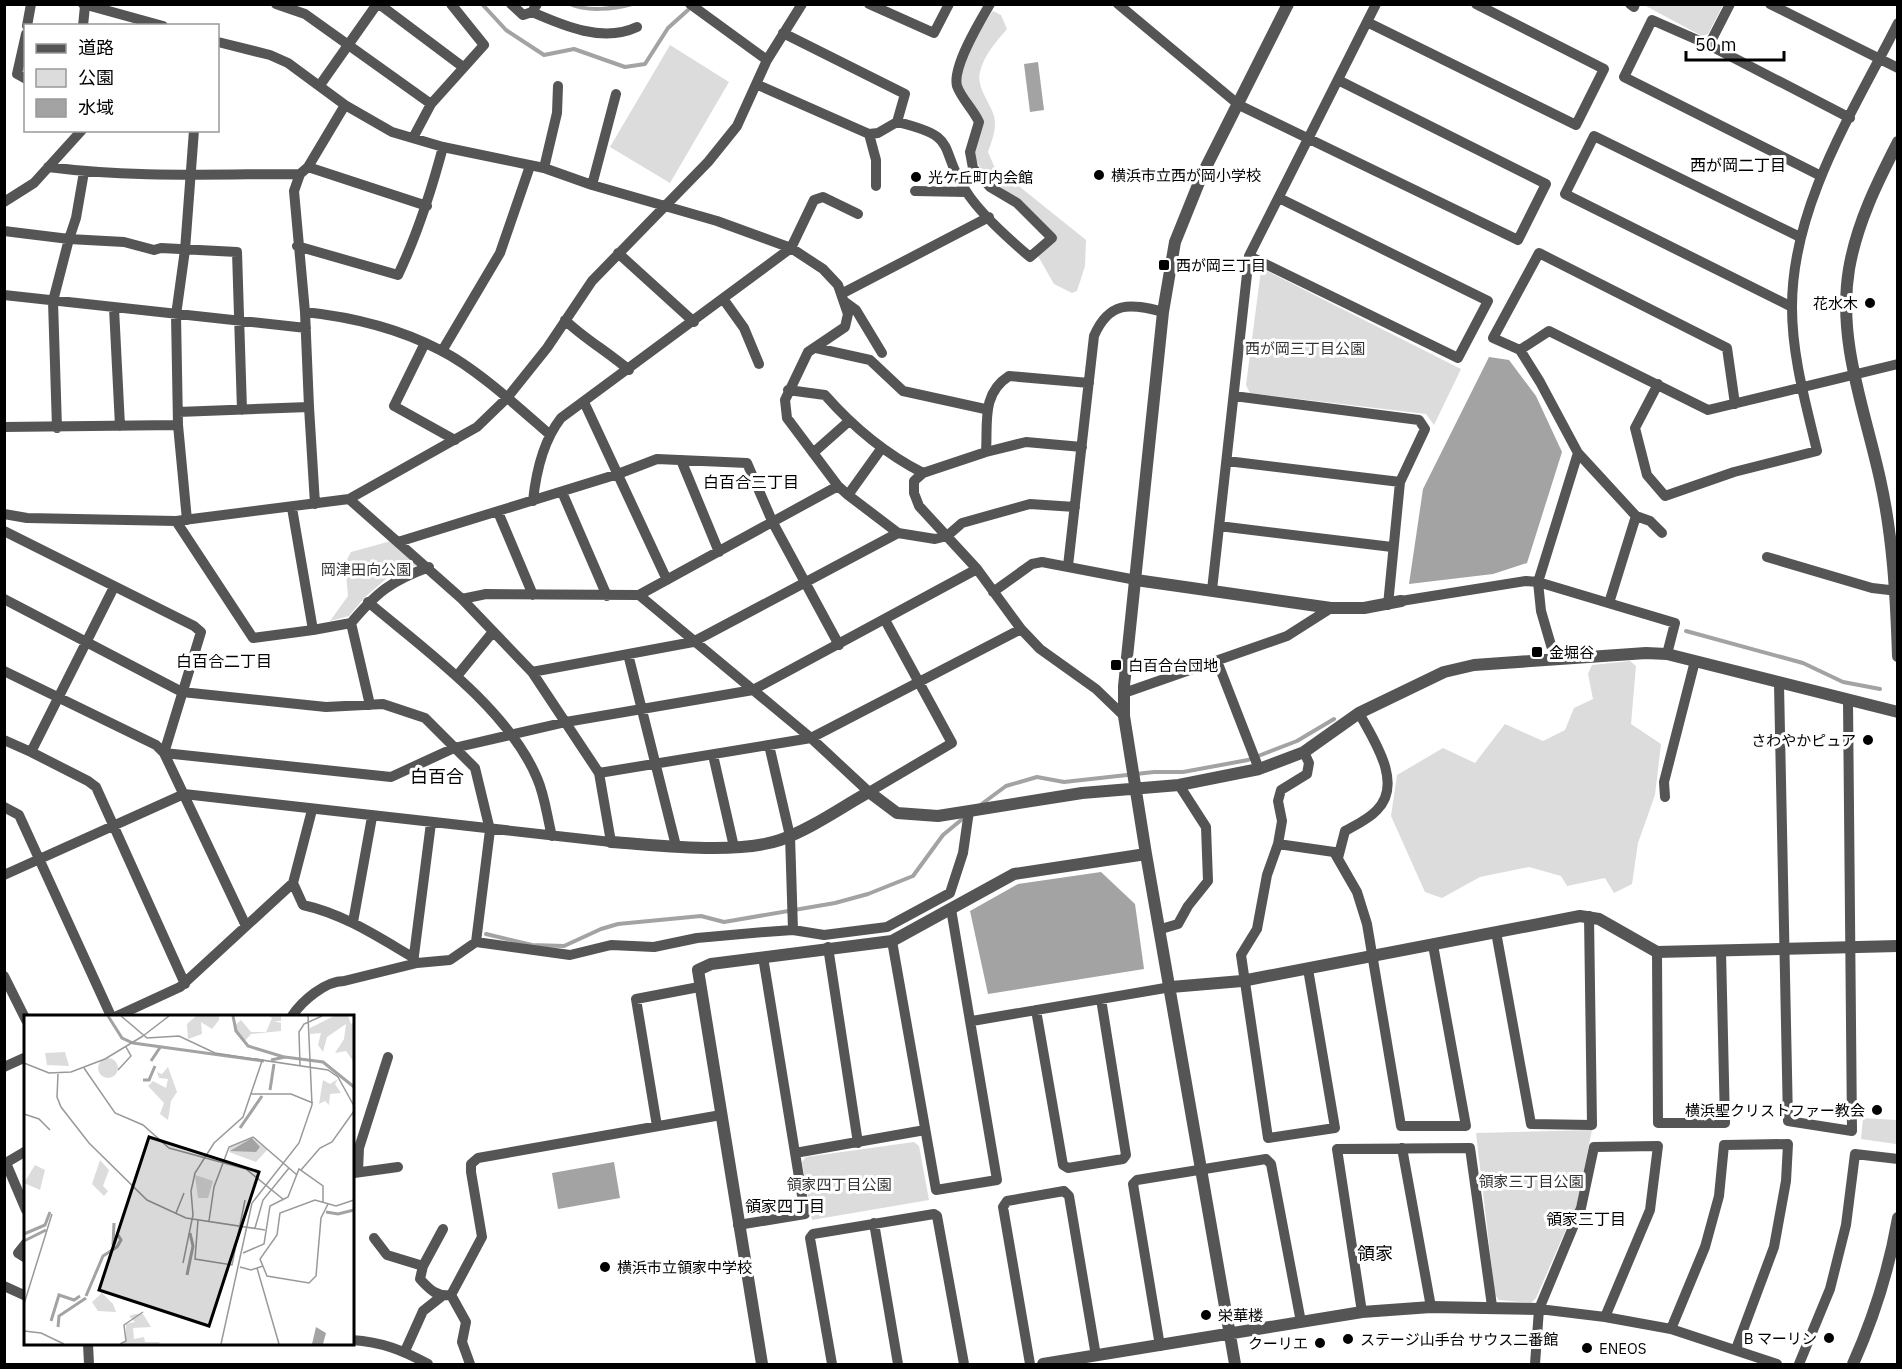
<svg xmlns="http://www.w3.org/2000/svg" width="1902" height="1369" viewBox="0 0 1902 1369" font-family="'IBM Plex Sans','Noto Sans JP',sans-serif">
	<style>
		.green { fill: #dcdcdc }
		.water { fill: #a3a3a3 }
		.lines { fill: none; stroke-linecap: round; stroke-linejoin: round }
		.stream { stroke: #a3a3a3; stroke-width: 4 }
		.minor { stroke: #555; stroke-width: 10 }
		.tertiary { stroke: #555; stroke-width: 12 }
		.poi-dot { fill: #000; stroke: #fff; stroke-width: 2 }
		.labels { text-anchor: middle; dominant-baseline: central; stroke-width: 6; stroke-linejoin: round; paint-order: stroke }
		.poi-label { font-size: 15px; fill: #000; stroke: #fff; text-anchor: start }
		.park-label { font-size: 15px; fill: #333; stroke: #fff }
		.neighbourhood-label { font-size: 16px; fill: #000; stroke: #fff }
		.quarter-label { font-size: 18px; fill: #000; stroke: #fff }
		.inset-river { fill: none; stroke: #a3a3a3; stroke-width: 3 }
		.inset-road { fill: none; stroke: #999; stroke-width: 1.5 }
		.view { fill: #000; fill-opacity: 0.15; stroke: #000; stroke-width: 3 }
		.inset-edge { fill: none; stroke: #000; stroke-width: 3 }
	</style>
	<rect width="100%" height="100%" fill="#fff"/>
	<path class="green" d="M1642,4l81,1 -15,29 -6,2z
		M993,11l8,4 6,14c-11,13 -23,26 -27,43 -4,16 10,30 14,44 3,12 -2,25 -6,36l6,14 92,74 -1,26 -8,25 -5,2 -18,-9 -16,-28 19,-20 -39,-37 -33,-23 -13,-23 10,-30c-7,-13 -22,-30 -22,-46 0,-16 23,-53 33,-66z
		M670,45l59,37 -59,101 -60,-36z
		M1263,269l198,100 -27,56 -8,-11 -176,-21 -4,-8 15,-115z
		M391,541l27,24 -25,8 -28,24 -16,19 -19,5 18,-25 -3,-33 6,-11z
		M1630,661l6,5 -5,58 30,20 -6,51 -17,48 -6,41 -18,9 -9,-15 -38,8 -6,-10 -32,-9 -49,10 -38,21 -17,-6 -34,-76 6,-41 46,-27 32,15 30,-39 38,17 22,-11 9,-22 19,-9 -5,-25 4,-9z
		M1863,1118l33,2v24l-35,-5z
		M1592,1130l-15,74 -41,94 -5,5 -32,-3 -4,-5 -19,-162z
		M914,1142l5,4 10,54 -117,20 -10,-58 4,-5z"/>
	<path class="water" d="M1038,62l6,48 -14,2 -6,-48z
		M1489,357l20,3 27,36 26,56 -35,111 -34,11 -84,10 14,-95z
		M1101,872l34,32 9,65 -156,25 -18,-83 48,-27z
		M614,1162l6,36 -62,11 -6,-36z"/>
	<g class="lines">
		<path class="stream" d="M482,4l24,26 38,25 30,-6 51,18 20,-3 23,-36 20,-18
			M570,4c17,8 44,5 62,0
			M1686,631l117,32 40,19 37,7
			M979,806l27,-20 31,-9 27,5 90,-10h29l65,-12 49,-19 37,-22
			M486,934l46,11 32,1 37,-17 17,-5 83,-8 23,6 111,-19 33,-9 45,-18 30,-41 23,-19"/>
		<path class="minor" d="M83,4l80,22
			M276,4l29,10 126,90 -17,32
			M379,4l84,63
			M511,4l12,11 9,-3
			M537,4l-5,8c32,14 71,31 105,15
			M690,4l77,56
			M869,4l65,29 15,-29
			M1118,4l121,101 279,135 28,-56 -208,-104
			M1630,4l4,3 1,-3
			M1770,4l128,64
			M1367,22l209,103 28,-56 -128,-65
			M27,26l4,-22
			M83,26l2,-20
			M783,33l122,61 -8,28
			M26,34l-9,40 9,5
			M218,42l52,13 18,8 57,42 47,27 51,15 101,21 48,17 125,36 74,27 32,21 15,16 10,29 -3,13 -37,25 -23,48 2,18 51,68 10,9 50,38 37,6 12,-3 15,-13 68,-19 45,3
			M1709,45l21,-41
			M320,85l57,-81
			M758,85l111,49 9,-1 19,-11c65,15 40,26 69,69 14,23 44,49 64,66l22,-19 -35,-35 -27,-16 -17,-19 -3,-16 9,-30c-6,-13 -18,-24 -22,-36 -5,-19 23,-65 33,-82
			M431,104l53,-59 -33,-41
			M869,134l7,26v26
			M48,167c84,11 168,7 252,7
			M308,167l119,39
			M544,168l13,-55 1,-27
			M84,172l-8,46 -7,21 55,3 30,8 7,-2 76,4 5,158
			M1819,175l-195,-98 28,-57 57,25 141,73
			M592,185l24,-91
			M915,191l51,1
			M4,202l30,-19 48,-53
			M4,231l65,8 -16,62 4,127
			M297,246l101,29c20,-42 33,-83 45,-128
			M618,253l76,69
			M1249,256l209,102 30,-57 -209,-103
			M843,293l146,-76
			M4,295l302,33
			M724,300l20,28 15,36
			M845,302l11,8 26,43
			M1792,307l-227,-113 29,-58 206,101
			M114,308l6,118
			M305,312c47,5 93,16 135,38 36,18 78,57 109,84
			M565,320c20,19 43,32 64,50
			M425,343l-31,63 61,34
			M816,348l54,12 33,31 82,18
			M1520,350l29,-19 159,79 190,-46
			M442,351l58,-98 30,-87
			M1658,384l-23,44 12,47 18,21 69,-24 83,-21c-11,-47 -25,-94 -25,-144 0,-102 61,-195 106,-284
			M788,390l37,5c29,33 59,58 98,78
			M1234,396l185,24 6,9 -25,53 -12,123
			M584,402l83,178
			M309,407l6,97
			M178,412l131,-5 -4,-95 -11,-121 6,-17 8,-7 37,-62
			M4,427l174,-2
			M1082,447l-56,-5 -40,10 -63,21 -9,8v12l5,13 58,63 44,60 19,20 56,40 28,27
			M986,452c2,-29 -5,-58 23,-76l80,7
			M813,453l35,-31
			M681,460l38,92
			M1227,461l173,21
			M562,492l45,104
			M848,495l33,-46
			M533,501c3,-29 10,-60 28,-83l230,-170 23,-48 9,-3 35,17
			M498,512l35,83
			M4,514l23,4 149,3 173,-22 128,-72 30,-29 40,-50 45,-67 116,-119 29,-36 30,-66 35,-56
			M187,520l-9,-95 -2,-110 9,-65 9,-120
			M176,521l77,117 60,-8 -21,-122
			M1219,526l173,21
			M4,531l190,95 7,6 -37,121 227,24 63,-29 112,-26 187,-32 224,-121
			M1662,533l-12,-12 -14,-5 -58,-63 -38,-71 -20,-32 -27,-12 46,-85 188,95 8,56
			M398,542l220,-68 39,-15 90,4 26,60 66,122
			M1767,557l105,31 26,3
			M1068,566l26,-230c15,-35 36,-33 69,-24
			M1212,590l37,-334 127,-252
			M993,592l39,-28 10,-2 94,18
			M639,595l172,143 58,54 83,-49 -67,-123
			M4,599l178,93 144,15 57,-3 42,14 50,50 15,62 -14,112
			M462,599l24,-5 153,1 199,-109
			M1401,601l125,-20 12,1 137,41 -8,31
			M368,602c56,47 140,107 169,176 8,18 10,39 15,58
			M1609,603l27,-87
			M313,630l38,-7
			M628,654l48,192
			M1555,659l-14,-48 -3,-29 40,-129
			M1217,661l42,108
			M4,671l152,74 8,8 82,173
			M532,672l161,-30 205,-109
			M457,676l35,-43
			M1779,684l9,437 64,10 -4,-430
			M1124,693l163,-57 44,-28
			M370,705l-19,-82c26,-31 40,-42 78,-56
			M4,740l27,12 83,-165
			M769,745l21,91 3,94
			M31,752l57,29 8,6 89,197
			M1304,752l5,11 -2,11 -26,16 -3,11 4,20 -4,23 -11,31 -10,54 -16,26 27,183 67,-10 -27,-159
			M713,755l21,92
			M599,773l212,-35 210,-109
			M1665,797l-1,-15 31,-121
			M4,807l15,8 92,201
			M1278,844l56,8 23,40 10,32 34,202h65l-33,-181
			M1338,858l7,-27c11,-6 24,-12 32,-21 27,-27 -4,-71 -18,-97
			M4,875l180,-81 427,48 -12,-69 -67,-101 -70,-73 -113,-100
			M293,883l10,22c41,9 75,32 111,53
			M353,922l19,-105
			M1161,929l17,-5 10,-18 20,-25 -2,-54 -27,-42
			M1496,932l35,192 61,1 -3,-209
			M892,941l44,249 61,-10 -46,-271
			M828,947l30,196
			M1657,952l1,171h67l-4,-172
			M413,963l18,-140
			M4,976l22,44
			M1036,1010l27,155 5,3 55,-9 3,-4 -25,-156
			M117,1016l63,-29 113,-104 19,-73
			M292,1016c10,-15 33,-35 52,-35l73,-18 33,-3 26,-18 94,13 41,-10 43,2 43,-9 68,-6 28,-2 31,5 63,-8 63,-34 13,-40 6,-42
			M972,1021l199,-34
			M4,1067l22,-10
			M657,1126l-21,-127 63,-12
			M1402,1148l29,159
			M795,1153l130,-23
			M6,1163l20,47
			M4,1164l22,-13
			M358,1171l1,-23 29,-91
			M354,1173l44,-6
			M874,1223l24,141
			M738,1225l67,-11 -42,-257
			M443,1229l-20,37 -3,13c10,11 17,18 31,16
			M374,1238l13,17 36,11
			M26,1243l-8,10 8,5
			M4,1286l22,10
			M1539,1309l66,8 66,12 106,35
			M1362,1312l-25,-163 133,-1 22,158
			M1671,1329l34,-82 14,-51 5,-51 64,-1 -2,37 -12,66 -38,102
			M352,1340c30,2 50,10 76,24
			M88,1344l1,20
			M1160,1346l-27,-162 4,-4 129,-21 5,5 30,158
			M405,1351l18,-40 19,-15
			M470,1364l-8,-22 4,-20 -15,-27 31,-58 -11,-65v-8l7,-6 243,-43
			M832,1364l-22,-126 3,-4 121,-20 3,2 27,148
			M1030,1364l-27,-157 4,-6 57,-10 5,5 27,160
			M1535,1364l4,-55 42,-101 13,-61 64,-1 -8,64 -45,107
			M1799,1364l31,-75 16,-64 9,-71 43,5"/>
		<path class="tertiary" d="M1898,142c-21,41 -41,81 -49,127 -12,72 16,141 31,210 13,58 16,117 18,177
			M1136,580l195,28h33l37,-7
			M611,842c47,3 125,13 169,-2 31,-11 60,-32 89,-48l28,21 41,3 144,-23 97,-8 80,-16 45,-17 55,-39 85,-41 30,-7 172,-12 21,1 231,58
			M1171,987l71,-6 338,-65 19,3 58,33 241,-6
			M762,1364l-64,-394 13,-6 181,-23 122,-67 132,-20
			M1043,1364l319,-52 69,-5 108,2
			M1235,1364l-89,-510 -22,-138v-30l39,-374 12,-70 27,-67 86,-171
			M1853,1364c21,-47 36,-94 45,-146"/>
	</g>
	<g class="poi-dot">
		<circle cx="1099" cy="175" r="6"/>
		<circle cx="916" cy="177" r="6"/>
		<rect x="1158" y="259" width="12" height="12" rx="3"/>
		<circle cx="1870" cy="303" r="6"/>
		<rect x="1531" y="646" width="12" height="12" rx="3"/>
		<rect x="1110" y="659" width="12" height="12" rx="3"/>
		<circle cx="1868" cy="740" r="6"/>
		<circle cx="1877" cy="1110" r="6"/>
		<circle cx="605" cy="1267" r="6"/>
		<circle cx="1206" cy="1315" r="6"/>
		<circle cx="1829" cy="1338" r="6"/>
		<circle cx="1348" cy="1339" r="6"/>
		<circle cx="1320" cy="1343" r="6"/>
		<circle cx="1587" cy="1348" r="6"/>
	</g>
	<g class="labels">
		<g class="poi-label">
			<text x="1111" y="175">横浜市立西が岡小学校</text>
			<text x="928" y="177">光ケ丘町内会館</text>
			<text x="1176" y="265">西が岡三丁目</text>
			<text x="1858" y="303" text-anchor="end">花水木</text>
			<text x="1549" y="652">金堀谷</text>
			<text x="1128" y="665">白百合台団地</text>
			<text x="1856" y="740" text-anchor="end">さわやかピュア</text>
			<text x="1865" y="1110" text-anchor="end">横浜聖クリストファー教会</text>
			<text x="617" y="1267">横浜市立領家中学校</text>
			<text x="1218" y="1315">栄華楼</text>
			<text x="1817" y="1338" text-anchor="end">B マーリン</text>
			<text x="1360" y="1339">ステージ山手台 サウス二番館</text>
			<text x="1308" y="1343" text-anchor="end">クーリエ</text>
			<text x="1599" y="1348">ENEOS</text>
		</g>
		<g class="park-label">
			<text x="1305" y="348">西が岡三丁目公園</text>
			<text x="366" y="569">岡津田向公園</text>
			<text x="1531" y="1181">領家三丁目公園</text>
			<text x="839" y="1184">領家四丁目公園</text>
		</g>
		<g class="neighbourhood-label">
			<text x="1738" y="165">西が岡二丁目</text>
			<text x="751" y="482">白百合三丁目</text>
			<text x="224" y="661">白百合二丁目</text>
			<text x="785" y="1206">領家四丁目</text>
			<text x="1586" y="1219">領家三丁目</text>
		</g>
		<g class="quarter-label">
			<text x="437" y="776">白百合</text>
			<text x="1375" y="1253">領家</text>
		</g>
	</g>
	<g transform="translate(24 1015)">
		<rect width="330" height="330" fill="#fff"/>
		<path d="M172,1h23v4l-7,9 -11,-7 1,12 -14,5 -1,-15zM245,1h12v5h-7l7,2v8l-30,3 -7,8 -8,-10 -1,-7 6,-5 10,12h15l6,-14zM310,1h14l3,8 3,-2 -1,39 -7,-10 -11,2 9,-14 2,-15 -19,13 -4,15 -5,-7 3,-12 -11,1v-6zM41,37l4,14 -22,-1 -2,-12zM74 53a10 10 0 1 1 20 0a10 10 0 1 1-20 0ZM144,52l9,25 -6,9 -3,19 -8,-6 4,-11 -16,-17 5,-5 13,7 2,-9 -9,-1 -2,-6 5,2zM314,64l-3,5 6,9 -11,1 -1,11 -4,-4 -6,3 4,-24 7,4zM228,123l15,12 -11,12 -27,-10 1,-5zM76,145l9,10 -6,16 5,5 -4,5 -12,-12zM11,150l10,5 -5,20 -16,-7zM171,160l18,6 -5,17h-10zM78,278l11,11 3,8 -18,-1 -6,-9zM111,299h8l8,13 -18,1 1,11 10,-2 1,5h15l-1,2h-37l4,-3v-17l9,-2 -6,-6z" fill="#dcdcdc"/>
		<path d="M228,123l8,9 -4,5 -26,-1zM292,312l10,6 -3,11h-11z" fill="#a3a3a3"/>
		<path class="inset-river" d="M84,1l14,22 11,5 131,18M209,1l3,15 12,15 36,11M247,45l14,-3 38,5 31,25M127,46l10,-15M119,65h6l6,-14M246,75l4,-26M216,113l22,-32M302,197l12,2 16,-4M0,219l21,-9 5,-13M0,226l22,-11M89,230l1,-22M163,260l6,-29 -3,-13M62,281l17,-40 14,-9 4,-7 -3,-5M27,306l8,-26 15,5 6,-4M34,312l1,-11 27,-18"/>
		<path class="inset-road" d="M97,1l26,22 32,-2 36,17 113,17 10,7 16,29M119,21l26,-20M0,48l25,10 22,-1 34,-13 38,-23M276,50l-1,-33 5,-8 18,-8M60,53l31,45 28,12 26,23 77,21 38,31M94,55l13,-14 -5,-9M34,59l-1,23 4,10 28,36 58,57 39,18 79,12M227,79h40l22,9M0,99l15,5 11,11M277,155l19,-22 12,-6 22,-31M304,189l-7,14 -5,58 -7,7 -42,-7 -7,-17 17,-24 3,-22 35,-13 21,6 18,-6M152,198l8,-20M174,205l-3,39 37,6 13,-65M185,206l5,-34 15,-40 24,-10 44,38M231,213l8,-28 26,-32M219,238l21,-9 6,-38 18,-9 11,-28 24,17v16M159,248l10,-48 -2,-24 4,-18 19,-30 29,-26 19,-56M216,252l11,3 12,-4M233,253l22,76M0,289l28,-90M0,316l17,2 23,11M96,329l6,-3 -2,-16 19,-13M197,329l31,-141 47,-60 13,-38 -4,-89"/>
		<path class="view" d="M125,122l110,35 -50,154 -110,-36z"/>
		<rect width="330" height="330" class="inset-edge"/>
	</g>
	<rect width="1902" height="1369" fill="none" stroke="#000000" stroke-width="12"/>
	<rect x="24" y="24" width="195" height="108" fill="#ffffff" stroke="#999999" stroke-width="1.5"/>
	<rect x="36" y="44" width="30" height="9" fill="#555555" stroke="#999999" stroke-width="1.5"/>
	<text x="78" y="54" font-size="18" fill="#000000">道路</text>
	<rect x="36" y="69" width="30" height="18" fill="#dcdcdc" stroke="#999999" stroke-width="1.5"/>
	<text x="78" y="84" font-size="18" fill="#000000">公園</text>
	<rect x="36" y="99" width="30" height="18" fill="#a3a3a3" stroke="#999999" stroke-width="1.5"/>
	<text x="78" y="114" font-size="18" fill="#000000">水域</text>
	<path d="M1686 51v9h98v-9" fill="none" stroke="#000000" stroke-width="3"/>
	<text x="1695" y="51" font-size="18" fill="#000000" stroke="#ffffff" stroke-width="4.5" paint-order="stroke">50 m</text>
</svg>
